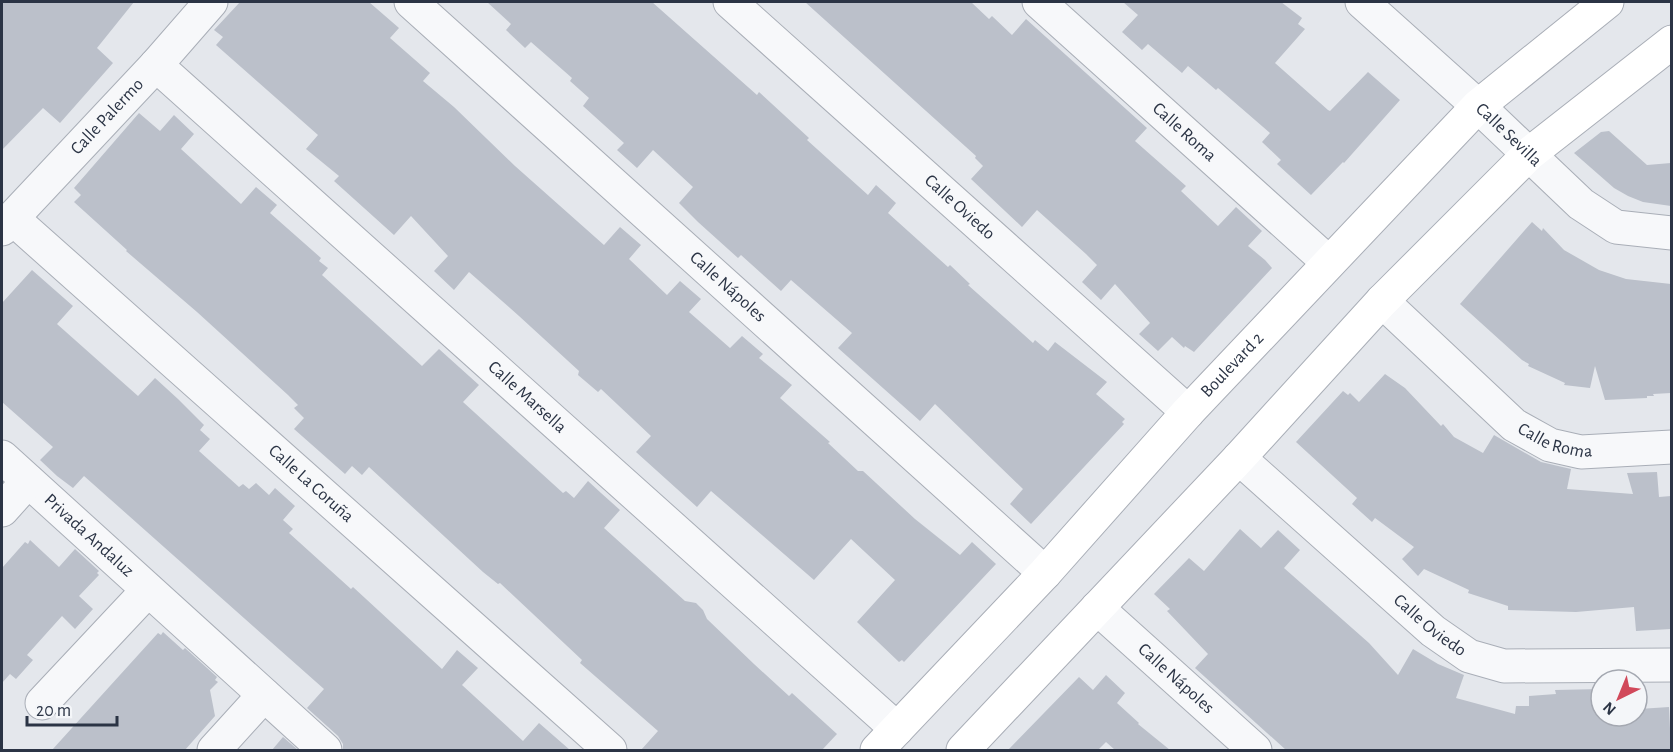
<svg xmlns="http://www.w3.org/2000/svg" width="1673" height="752" viewBox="0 0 1673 752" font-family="'Alegreya Sans',sans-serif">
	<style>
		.building { fill: #bbc0ca }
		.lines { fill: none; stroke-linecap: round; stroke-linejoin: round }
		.minor-casing { stroke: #a9aeb7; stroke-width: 35 }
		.secondary-casing { stroke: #a9aeb7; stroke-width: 35 }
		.minor { stroke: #f7f8fa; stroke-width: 33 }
		.secondary { stroke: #fff; stroke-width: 33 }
		.labels { text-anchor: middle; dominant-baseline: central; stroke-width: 4.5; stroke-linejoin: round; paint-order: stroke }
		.street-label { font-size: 18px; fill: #2b3445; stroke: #f4f6f9 }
	</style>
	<rect width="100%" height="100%" fill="#e4e7ec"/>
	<path class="building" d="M2,2h132l-37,46 16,15 -53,60 -17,-15 -41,42z
		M240,2h129l30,26 -9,10 40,35 -7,8 31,26 61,59 89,79 16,-18 21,18 -12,14 38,36 13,-14 21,18 -12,13 41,36 12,-12 21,18 -4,4 33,27 -12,13 50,44 -2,1 30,28h5l52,48 45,36 12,-13 24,22 -92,98 -2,-2 -3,2 -42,-40 38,-42 -44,-41 -37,41 -103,-89 -14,16 -61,-55 15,-16 -50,-47 -3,3 -20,-17 1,-4 -60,-55 -50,-44 -15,18 -20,-19 14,-15 -37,-40 -17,19 -60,-54 5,-5 -33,-27 12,-14 -102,-90 7,-8 -9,-7z
		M487,2h165l105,93 2,-3 50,46 -2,2 61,55 8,-10 20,18 -8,10 60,54 2,-2 20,19 -2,1 65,58 2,-3 13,11 7,-9 52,40 -11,12 29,25 -3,3 2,2 -93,100 -21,-20 13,-15 -88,-85 -15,17 -82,-73 14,-15 -61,-53 -10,11 -40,-36 -3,3 -40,-36 -19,-19 14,-16 -40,-37 -16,18 -20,-18 7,-7 -41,-37 6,-8 -19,-17 2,-3 -41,-36 -6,6 -19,-18 5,-6z
		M805,2h166l18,17 3,-3 20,19 14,-16 121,109 -12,13 51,45 -5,5 37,35 18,-19 26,24 -14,15 17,14 7,8 -78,84 -9,-6 -1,2 -12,-11 -14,14 -19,-17 11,-11 -35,-39 -14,16 -19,-18 15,-17 -11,-11 -49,-44 -15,17 -51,-48 12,-13 -8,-8 1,-2z
		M1123,2h158l21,16 -4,6 7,5 -30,34 53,47 2,1 38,-39 32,28 -56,63 -1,-1 -32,33 -34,-31 4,-4 -19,-18 8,-9 -52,-45 -2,2 -28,-24 -6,7 -34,-29 -6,6 -20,-18 16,-17z
		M139,113l21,18 14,-16 20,19 -13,15 60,55 15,-17 21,18 -7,8 51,45 -2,3 9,7 -6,7 100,91 17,-17 40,36 -16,17 100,91 3,-2 8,7 14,-17 13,12 19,17 -16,18 81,73 11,2 7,7 4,9 47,45 35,32 3,-3 45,41 -15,16h-181l17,-19 -78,-68 2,-3 -82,-77 -2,1 -15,-12 -114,-105 -7,8 -10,-9 -7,8 -51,-45 10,-11 -10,-10 4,-3 -10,-10 -91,-83 -71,-61 1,-1 -53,-48 7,-7 -7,-7z
		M1609,131l38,34 24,-2v43l-28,-4 -15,-6 -14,-8 -40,-35 27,-21z
		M1532,222l10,9 1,-3 21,22 35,20 27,9 45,5v109l-18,1 1,2h-7v2l-42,2 -10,-34 -5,22 -26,-3 1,-2 -37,-17 1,-2 -7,-4 -62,-56z
		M32,270l41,36 -16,18 81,72 17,-18 23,21 26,26 -4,5 10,9 -11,12 40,36 4,-3 6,5 7,-6 13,12 6,-7 20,18 -12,14 10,9 -4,4 62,56 2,-2 89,82 15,-19 21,18 -16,17 61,56 16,-18 31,27h-227v-6l-5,-8 -31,-28 17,-19 -240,-213 -11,12 -16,-12 -17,-16 13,-13 -51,-45v-99z
		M1385,374l20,14 36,38 2,-2 11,13 29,16 11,-18 47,27 30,7 -4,20 66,5 -6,-21 30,-1 2,25 12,-1v133l-35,2 -2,-24 -58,5 -68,-2v-4l-40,-13 1,-3 -45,-21 -6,7 -16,-17 12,-12 -39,-29 -3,4 -20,-18 5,-6 -61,-56 47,-51 5,4 2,-2 9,9z
		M1240,529l21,19 17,-18 22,20 -16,18 85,75 29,32 15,-26 25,15 26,11 -8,23 59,16 1,-8h13v-10l27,-2 -1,-4 46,-1v27h36v-28l2,21 30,-2 2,43h-385l-91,-82 13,-14 -41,-43 3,-2 -16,-15 35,-36 15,13z
		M30,540l29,27 16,-18 24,22 -2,2 2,2 -20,21 14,13 -18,20 -13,-13 -35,39 6,5 -17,19 -6,-5 -8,9v-115l23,-26 3,2z
		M163,632l20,18 2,-2 32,29 -2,3 3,2 -8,8 5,26 -30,34h-133l106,-117 3,2z
		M1106,675l19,18 -8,10 22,20 -1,1 32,26h-55l-9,-8 -8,8h-90l71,-73 14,13z
		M283,737l15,13h-26z"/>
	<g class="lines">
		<defs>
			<g id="minor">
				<path id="s1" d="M411,2l634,571"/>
				<path id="s2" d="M730,2l458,410"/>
				<path id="s3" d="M1039,2l289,260"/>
				<path id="s4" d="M1362,2l116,104 103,98 35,23 56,6"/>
				<path id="s5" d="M156,65l741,664"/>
				<path id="s6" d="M12,218l598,532"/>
				<path id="s7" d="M2,229l154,-164 55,-63"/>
				<path id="s8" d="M1382,301l132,124 36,20 31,7 91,-5"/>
				<path id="s9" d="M2,457l323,293"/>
				<path id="s10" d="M1239,458l194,173 36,25 35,10 168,-1"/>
				<path d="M2,510l26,-29"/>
				<path id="s11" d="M1097,608l158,142"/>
				<path d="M42,703l106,-113"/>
				<path d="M214,750l50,-55"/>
			</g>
			<g id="secondary">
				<path id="s12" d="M877,750l168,-177 143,-161 290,-306 129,-104"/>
				<path d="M963,750l276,-292 143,-157 147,-147 143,-112"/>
			</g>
		</defs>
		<use href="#minor" class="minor-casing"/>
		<use href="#secondary" class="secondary-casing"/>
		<use href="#minor" class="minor"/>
		<use href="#secondary" class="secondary"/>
	</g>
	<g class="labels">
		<g class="street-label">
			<text stroke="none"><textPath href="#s7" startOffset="154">Calle Palermo</textPath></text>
			<text stroke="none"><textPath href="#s3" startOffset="195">Calle Roma</textPath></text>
			<text stroke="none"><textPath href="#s4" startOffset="198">Calle Sevilla</textPath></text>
			<text stroke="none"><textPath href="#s2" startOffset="308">Calle Oviedo</textPath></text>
			<text stroke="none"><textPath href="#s1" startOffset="426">Calle Nápoles</textPath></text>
			<text stroke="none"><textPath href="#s12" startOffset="524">Boulevard 2</textPath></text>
			<text stroke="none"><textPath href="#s5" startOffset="498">Calle Marsella</textPath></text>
			<text stroke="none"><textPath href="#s8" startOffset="226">Calle Roma</textPath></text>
			<text stroke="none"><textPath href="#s6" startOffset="400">Calle La Coruña</textPath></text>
			<text stroke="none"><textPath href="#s9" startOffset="117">Privada Andaluz</textPath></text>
			<text stroke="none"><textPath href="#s10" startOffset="254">Calle Oviedo</textPath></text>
			<text stroke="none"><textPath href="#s11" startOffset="106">Calle Nápoles</textPath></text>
		</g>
	</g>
	<rect width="1673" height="752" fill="none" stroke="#2b3445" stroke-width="6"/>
	<g transform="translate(1619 698) rotate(223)"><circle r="28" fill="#f4f6f9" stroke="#a4a8b1" stroke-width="1.5"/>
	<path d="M0-4.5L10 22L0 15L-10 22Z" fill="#d1495b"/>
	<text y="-9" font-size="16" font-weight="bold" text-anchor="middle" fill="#2b3445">N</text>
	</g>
	<path d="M27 716v9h90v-9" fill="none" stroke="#2b3445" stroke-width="3"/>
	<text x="36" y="716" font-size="18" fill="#2b3445" stroke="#f4f6f9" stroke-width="4.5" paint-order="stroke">20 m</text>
</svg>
